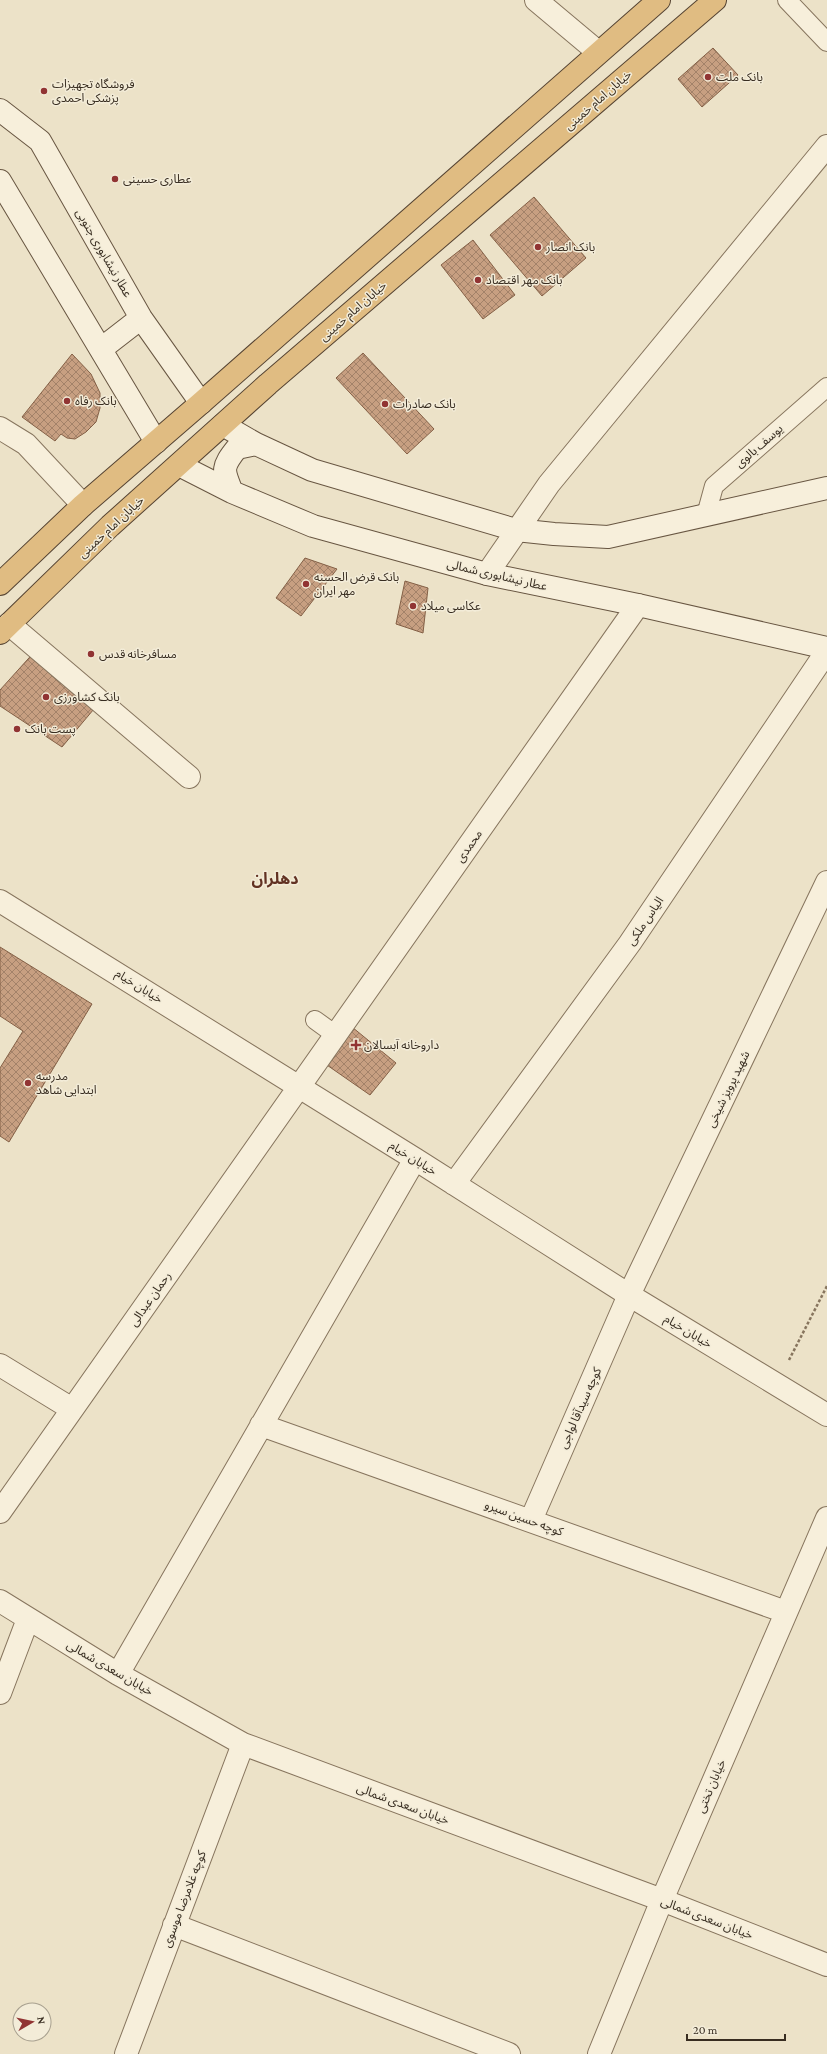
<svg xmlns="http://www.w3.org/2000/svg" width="827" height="2054" viewBox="0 0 827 2054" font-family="'Crimson Pro','Noto Sans Arabic',serif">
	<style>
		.building { fill: url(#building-cross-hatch); stroke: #846046 }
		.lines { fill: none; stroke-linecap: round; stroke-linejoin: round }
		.service-casing { stroke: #87755e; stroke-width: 20 }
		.minor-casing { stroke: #87755e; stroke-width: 24 }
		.secondary-casing { stroke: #685642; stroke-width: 24 }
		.trunk-casing { stroke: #554332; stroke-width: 24 }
		.path { stroke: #87755e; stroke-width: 2.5; stroke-dasharray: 3 2; stroke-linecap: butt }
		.service { stroke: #f7efdb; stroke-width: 18 }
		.minor { stroke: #f7efdb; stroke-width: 22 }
		.secondary { stroke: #f7efdb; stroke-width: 22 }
		.trunk { stroke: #e0bc82; stroke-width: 22 }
		.poi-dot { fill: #913433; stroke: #f3ecd8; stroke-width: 1.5 }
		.labels { text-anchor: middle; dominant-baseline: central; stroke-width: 3; stroke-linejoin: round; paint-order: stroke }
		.poi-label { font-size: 12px; fill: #382d21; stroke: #f3ecd8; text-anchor: start }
		.street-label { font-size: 12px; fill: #382d21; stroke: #f3ecd8 }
		.district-label { font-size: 16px; font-weight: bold; fill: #623223; stroke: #f3ecd8 }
	</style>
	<defs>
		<pattern id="building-cross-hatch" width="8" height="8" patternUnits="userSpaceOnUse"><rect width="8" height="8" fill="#c79f81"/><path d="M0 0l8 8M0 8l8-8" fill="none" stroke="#a38269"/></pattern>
	</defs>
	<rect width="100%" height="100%" fill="#ece2c8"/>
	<path class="building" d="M713,48l25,27 -36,32 -24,-28z
		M534,197l52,61 -44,38 -52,-61z
		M473,240l42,55 -32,24 -42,-54z
		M363,353l71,76 -27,25 -71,-76z
		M72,354l19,20 9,19v15l-4,14 -10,10 -11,7 -8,-1 -6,-4 -6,7 -33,-24z
		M305,558l32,11 -36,47 -25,-18z
		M405,581l23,7 -5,45 -27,-9z
		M37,649l62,54 -37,44 -62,-41v-16z
		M0,947l92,57 -83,138 -9,-6v-68l23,-37 -23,-15z
		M352,1027l44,36 -26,32 -46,-32z"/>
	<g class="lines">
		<defs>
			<path id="service" d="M787,0l40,42
				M706,515l8,-29 113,-99
				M315,1020l22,16"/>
			<path id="minor" d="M536,0l62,52
				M0,428l26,16 57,61
				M487,574l62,-90 278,-338
				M9,624l180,153
				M0,901l415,258 214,136 198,120
				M454,1184l176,-241 197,-292
				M0,1365l72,44
				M261,1425l525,187
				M0,1512l638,-907
				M531,1520l98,-225 198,-413
				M0,1601l118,73 125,70 419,156 165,65
				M118,1674l297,-515
				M0,1693l28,-74
				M174,1925l335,129
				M126,2054l117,-310
				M599,2054l63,-154 165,-382"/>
			<path id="secondary" d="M0,110l40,31 101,177 60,85
				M0,181l156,261
				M101,349l40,-31
				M223,425l33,19 56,26 204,60 38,4 54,3 219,-49
				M179,465l53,27 81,34 174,48 151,31 189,43
				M232,492c-9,-22 -11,-24 5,-44l19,-4"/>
			<path id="trunk" d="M0,584l83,-79 118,-102 458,-403
				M0,633l110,-107 158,-142 447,-384"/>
		</defs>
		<use href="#service" class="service-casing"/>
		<use href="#minor" class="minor-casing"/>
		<use href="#secondary" class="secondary-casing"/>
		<use href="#trunk" class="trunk-casing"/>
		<path class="path" d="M789,1360l38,-74"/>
		<use href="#service" class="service"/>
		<use href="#minor" class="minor"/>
		<use href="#secondary" class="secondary"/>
		<use href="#trunk" class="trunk"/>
	</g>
	<g class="poi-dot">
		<circle cx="708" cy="77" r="4"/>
		<circle cx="44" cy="91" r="4"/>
		<circle cx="115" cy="179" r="4"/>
		<circle cx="538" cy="247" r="4"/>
		<circle cx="478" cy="280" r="4"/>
		<circle cx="67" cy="401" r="4"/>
		<circle cx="385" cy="404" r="4"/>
		<circle cx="306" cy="584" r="4"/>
		<circle cx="413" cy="606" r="4"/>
		<circle cx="91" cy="654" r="4"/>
		<circle cx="46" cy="697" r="4"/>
		<circle cx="17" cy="729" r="4"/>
		<path d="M354 1039h4v4h4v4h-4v4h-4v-4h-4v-4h4z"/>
		<circle cx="28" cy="1083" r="4"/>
	</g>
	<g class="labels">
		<g class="poi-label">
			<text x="716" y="77">بانک ملت</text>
			<text x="52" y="84">فروشگاه تجهیزات<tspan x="52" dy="14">پزشکی احمدی</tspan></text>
			<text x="123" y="179">عطاری حسینی</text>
			<text x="546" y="247">بانک انصار</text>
			<text x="486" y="280">بانک مهر اقتصاد</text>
			<text x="75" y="401">بانک رفاه</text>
			<text x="393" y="404">بانک صادرات</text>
			<text x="314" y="577">بانک قرض الحسنه<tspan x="314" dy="14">مهر ایران</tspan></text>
			<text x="421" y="606">عکاسی میلاد</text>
			<text x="99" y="654">مسافرخانه قدس</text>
			<text x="54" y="697">بانک کشاورزی</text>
			<text x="25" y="729">پست بانک</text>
			<text x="364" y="1045">داروخانه آبسالان</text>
			<text x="36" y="1076">مدرسه<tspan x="36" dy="14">ابتدایی شاهد</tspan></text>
		</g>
		<g class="street-label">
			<text transform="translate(598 100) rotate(-41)">خیابان امام خمینی</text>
			<text transform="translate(104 253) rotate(60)">عطار نیشابوری جنوبی</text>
			<text transform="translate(353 311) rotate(-41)">خیابان امام خمینی</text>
			<text transform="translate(759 446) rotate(-41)">یوسف بالوی</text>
			<text transform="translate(111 527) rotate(-43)">خیابان امام خمینی</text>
			<text transform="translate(497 575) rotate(13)">عطار نیشابوری شمالی</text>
			<text transform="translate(469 846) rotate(-55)">محمدی</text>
			<text transform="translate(645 921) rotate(-56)">الیاس ملکی</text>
			<text transform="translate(139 986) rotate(32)">خیابان خیام</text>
			<text transform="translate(728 1089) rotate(-64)">شهید پرویز شیخی</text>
			<text transform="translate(413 1158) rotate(32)">خیابان خیام</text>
			<text transform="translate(150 1299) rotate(-55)">رحمان عبدالی</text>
			<text transform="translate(688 1331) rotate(31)">خیابان خیام</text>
			<text transform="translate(580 1408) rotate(-66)">کوچه سیدآقا لواجی</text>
			<text transform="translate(524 1518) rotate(20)">کوچه حسین سیرو</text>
			<text transform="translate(110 1668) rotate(30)">خیابان سعدی شمالی</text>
			<text transform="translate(711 1786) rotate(-67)">خیابان تختی</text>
			<text transform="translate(403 1804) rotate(20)">خیابان سعدی شمالی</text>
			<text transform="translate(184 1899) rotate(-69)">کوچه غلامرضا موسوی</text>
			<text transform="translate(707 1918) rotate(21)">خیابان سعدی شمالی</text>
		</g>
		<g class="district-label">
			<text x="275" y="878">دهلران</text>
		</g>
	</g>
	<g transform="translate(32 2022) rotate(81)"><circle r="19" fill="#f3ecd8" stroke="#a8a08f"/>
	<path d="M0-3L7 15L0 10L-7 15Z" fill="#913433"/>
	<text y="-6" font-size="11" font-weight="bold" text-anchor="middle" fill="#382d21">N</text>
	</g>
	<path d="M687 2034v6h98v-6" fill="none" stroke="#382d21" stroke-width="2"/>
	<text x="693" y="2034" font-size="12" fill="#382d21" stroke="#f3ecd8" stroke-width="3" paint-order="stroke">20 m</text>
</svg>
